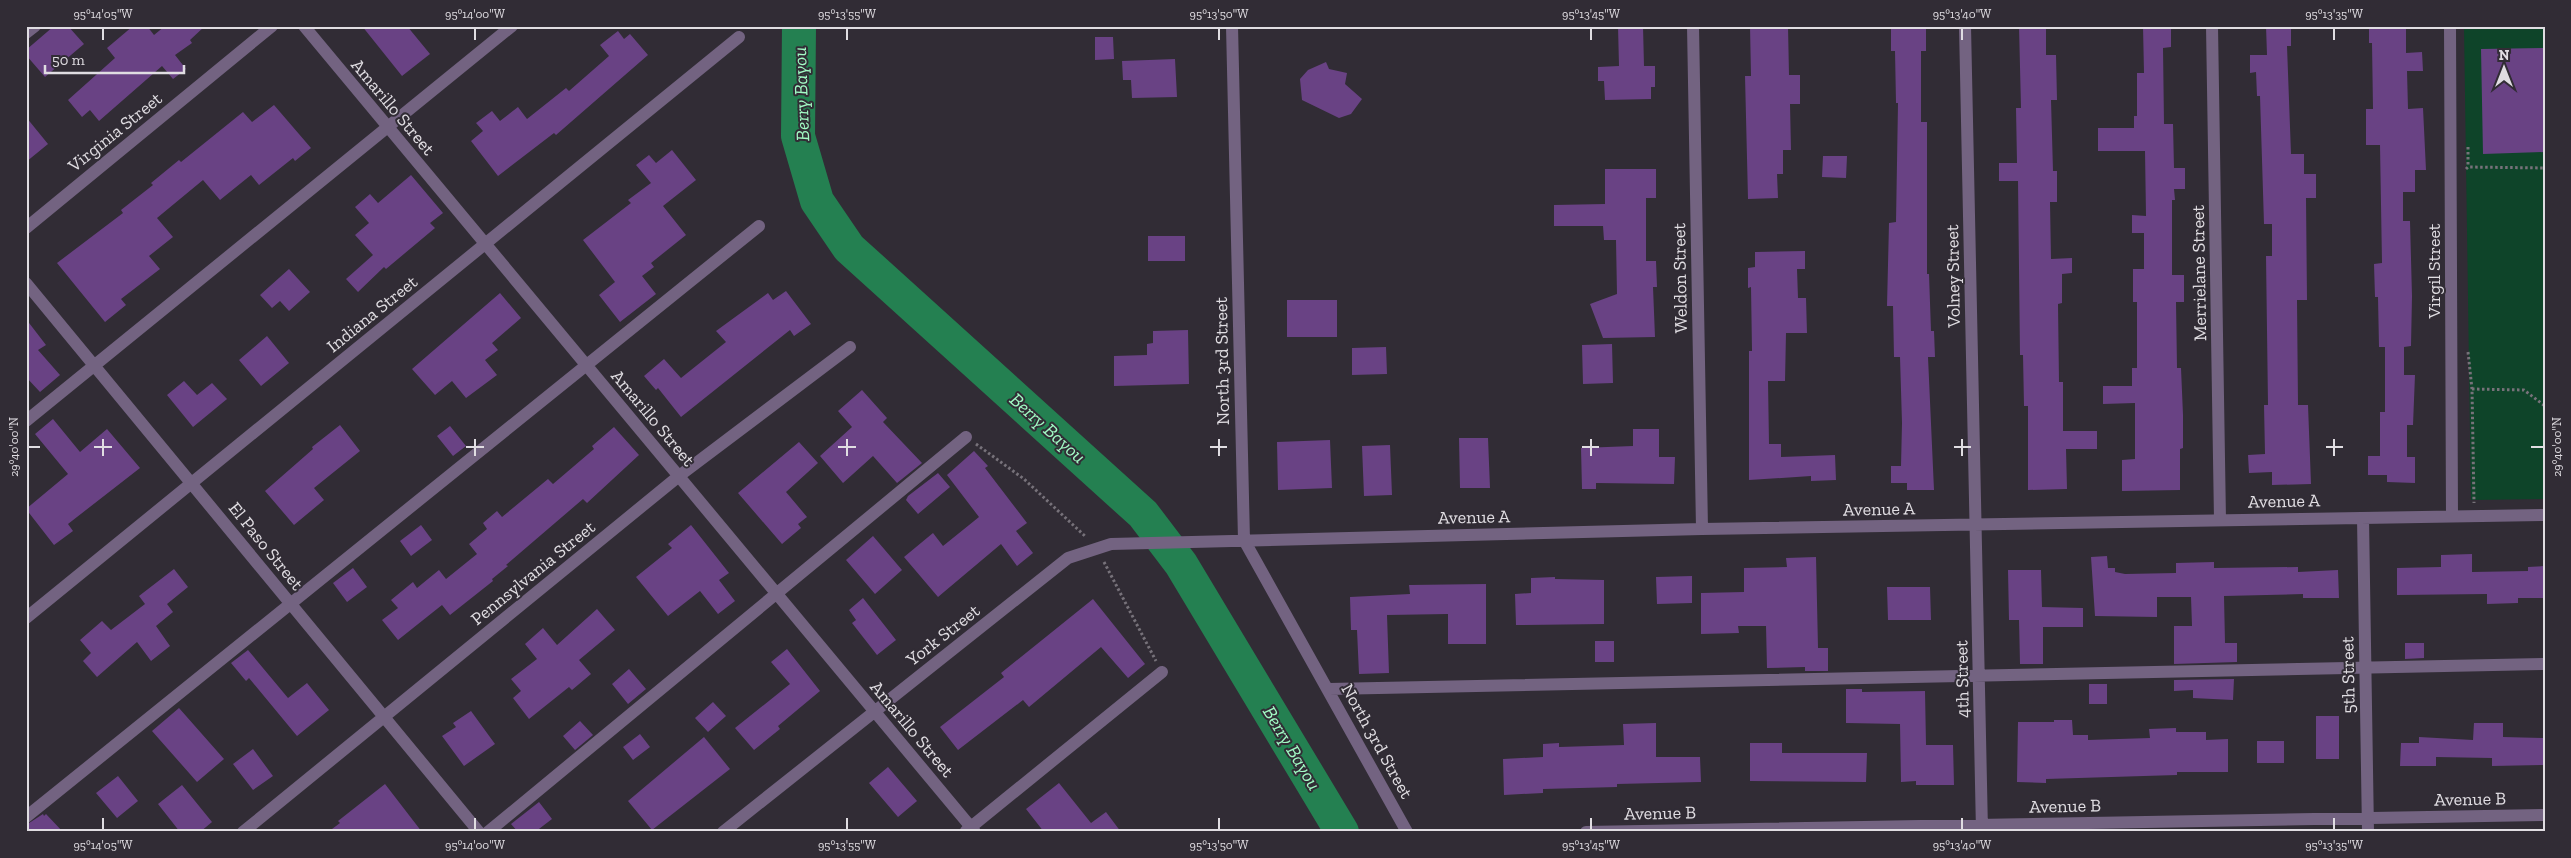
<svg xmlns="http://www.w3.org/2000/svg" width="2571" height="858" viewBox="0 0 2571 858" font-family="'Zilla Slab',serif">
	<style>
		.green { fill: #0e4429 }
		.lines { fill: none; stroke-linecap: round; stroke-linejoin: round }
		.river { stroke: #248051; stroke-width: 34 }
		.building { fill: #694284 }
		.path { stroke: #77727a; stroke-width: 3; stroke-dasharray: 2.5 2.5; stroke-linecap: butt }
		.minor { stroke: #736381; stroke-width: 12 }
		.ticks { fill: none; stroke: #e0dde2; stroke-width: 2 }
		.labels { text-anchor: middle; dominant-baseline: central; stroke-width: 4; stroke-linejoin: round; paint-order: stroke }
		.street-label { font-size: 18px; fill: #e0dde2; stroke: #312c35 }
		.water-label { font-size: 19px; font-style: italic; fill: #a2fbc5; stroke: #312c35 }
		.neatline { fill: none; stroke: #e0dde2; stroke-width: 2 }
		.ticks-label { font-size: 12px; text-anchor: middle; fill: #e0dde2 }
	</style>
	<rect width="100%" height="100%" fill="#312c35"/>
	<path class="green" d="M2464,26h81v473l-74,1z"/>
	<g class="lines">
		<path class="river" d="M799,26l-1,110 19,65 32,47 294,266 38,50 161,268"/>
	</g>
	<path class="building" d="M54,26h14l16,18 -39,33 -19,-22v-5z
		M133,26h14l7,9 11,-9h40l-15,14 2,3 -17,12 11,14 -13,10 -11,-13 -63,55 -9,-11 -8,7 -14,-17 47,-42 -8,-10z
		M362,26h45l23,28 -28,22z
		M1618,26h25l1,40h11v21h-4v12l-46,1 -1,-19h-6v-14l21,-1z
		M1750,26h38l1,49h11v29h-10l1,46h-8v24h-6l1,24 -30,1 -3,-123h6z
		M1891,26h35v25h-5v71h6v152h2l2,57h3l1,26h-7l6,133h-27v-7h-16v-17h10l1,-43 -2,-66h-6l-1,-51h-6l2,-83 7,-1 2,-119h-2l-1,-52h-4z
		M2019,26h27v29h10l1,45h-6l2,71h4v31h-7l1,57 21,-1v15l-10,1v29l-4,1 1,78h4v49h34v18h-31l1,40 -39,1v-84h-4l-1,-51h-3l-2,-174h-19v-18h18l-1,-55h5z
		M2143,26h28v21l-8,1 1,76h9l1,44h11v21h-11l1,11h-3v75h12v27h-8l1,66h4l2,47v33l-3,1v41l-58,1v-31l13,-1v-56l-32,1v-18h29v-18h5v-66h-4v-33h11v-36h-12v-18l14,1 -1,-65h-47v-23h36v-12h3v-43h7z
		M2266,26h25v20h-4l4,108h13v20h12v24h-10l1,102h-10l1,105h10l3,79 -39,1v-13l-23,1 -1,-18 17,-1 -1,-49h4l-2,-149h6v-32h-8l-4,-128h-3l-1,-24 -6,1v-18h17z
		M2369,26h37v27l16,-1 1,19h-16l1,38 15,-1 3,62h-11v22h-12v29h7l2,75 -1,50 -7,1v28h11l-2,50h-6v32h8v26l-28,-1v-7h-19v-19h12v-44h5v-65h-6l-1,-50h-3l-1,-33 8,-1 -2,-118h-14v-36h7l-1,-66h-3z
		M618,31l6,8 6,-5 18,21 -92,80 -2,-2 -56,43 -27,-35 12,-10 -7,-8 16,-12 8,10 18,-14 9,12 39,-31 3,3 40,-35 -9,-11z
		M1095,37h18l1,22 -19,1z
		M2545,48v104l-62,2 -2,-105z
		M1175,59l2,38 -45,1 -1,-18h-8l-1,-19z
		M1326,62l3,7 18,4 -2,11 17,15 -11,15 -12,4 -37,-18 -2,-21 8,-9z
		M274,105l37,43 -16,13 -2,-3 -34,27 -8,-10 -31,25 -17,-20 -46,38 16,19 -24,19 11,13 -39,30 5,6 -21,17 -48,-59 66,-50 -2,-3 32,-25 -2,-2 28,-23 2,2 62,-50 9,10z
		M26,117l22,27 -22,18z
		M672,150l24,30 -33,26 23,29 -35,28 3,4 -12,9 14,18 -36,28 -21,-27 16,-13 -32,-42 48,-37 -3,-3 23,-17 -15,-18 13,-10 7,8z
		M1823,156h24l-1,22 -24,-1z
		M1605,169h51v29h-10v63h10l1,26h-4l2,50 -52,1 -13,-34 27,-10 -1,-54h-12l-1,-14h-49v-21l51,-1z
		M411,175l32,38 -13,10 5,5 -49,41 -2,-2 -26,25 -12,-13 27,-24 -18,-20 14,-12 -14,-16 15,-13 8,9z
		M1148,236h37v25h-37z
		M1805,251v18h-8l1,29h8l1,35h-21l-1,48h-17l1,63h12v13l54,-2 1,25 -25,1v-5l-62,4v-129h3l-1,-64 -3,1v-20l7,-1v-15z
		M289,269l21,23 -21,19 -9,-10 -8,7 -12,-13z
		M786,291l25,33 -17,12 -4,-6 -109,87 -23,-29 -2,2 -12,-14 20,-17 17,19 45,-36 -10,-11 52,-38 5,7z
		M500,293l21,25 -29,25 6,7 -13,10 12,15 -31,23 -14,-17 -17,14 -23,-26z
		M1287,300h50v37h-50z
		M26,319l20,26 -8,5 22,25 -20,17 -14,-15z
		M1188,330l1,54 -75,2v-30l33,-1v-11l6,-1v-12z
		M267,336l22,27 -28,23 -22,-26z
		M1612,344l1,39 -30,1 -1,-39z
		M1386,347l1,27 -35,1v-27z
		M184,381l13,14 15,-12 15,16 -34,28 -26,-32z
		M862,390l25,28 -4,4 39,41 -25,20 -24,-27 -30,27 -23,-27 32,-29 -14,-16z
		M53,419l27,33 27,-23 33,39 -72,56 5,7 -19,14 -28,-36 42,-35 -33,-40z
		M340,425l20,26 -46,37 10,12 -30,25 -29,-34 48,-42 -1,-2z
		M450,426l16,20 -13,10 -16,-20z
		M614,427l25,28 -52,48 -4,-4 -77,66 2,1 -16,13 1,2 -43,34 -8,-10 -44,35 -16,-20 16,-12 -7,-8 22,-18 4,6 22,-18 7,9 31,-25 -8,-10 18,-15 -4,-6 14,-12 5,6 46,-38 5,5 41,-35 -2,-3z
		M1633,429h26v28h16l-1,27 -78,-1v6h-14l-1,-41 52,-2z
		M1459,438h29l2,50h-30z
		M1330,440l2,48 -54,2 -1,-48z
		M799,442l19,21 -32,29 21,25 -9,7 3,4 -19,16 -44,-51z
		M1390,445l2,50 -28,1 -2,-50z
		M974,451l14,15 -3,2 42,55 -11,8 17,22 -16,13 -16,-22 -63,53 -34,-40 29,-24 10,13 36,-29 -32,-42z
		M938,473l12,14 -32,27 -12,-14 2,-4z
		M421,525l11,15 -21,16 -11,-15z
		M691,525l38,48 -10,7 16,21 -17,13 -18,-23 -32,25 -32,-39 36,-29 -4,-4z
		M873,536l29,34 -27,24 -29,-34z
		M2472,554v18l56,-1v-4l17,-1v32h-27v5l-31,1v-10l-90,1v-27l44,-1v-12z
		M2107,556l1,12h7v4l10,2 51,-1v-10l38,-1v6l84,-1v5l40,-2 1,28h-36v-4l-79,2 1,47h12v19l-63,2v-38h18l-1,-29h-34v20l-62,-1 -4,-59z
		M1816,557l2,91h10v23h-23v-4l-38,1 -1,-42h-28l1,7 -38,1v-41l43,-1v-24l43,-1 -1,-9z
		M353,568l14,19 -20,15 -14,-19z
		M174,569l14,18 -21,17 6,8 -17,14 14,20 -19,15 -14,-19 -40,35 -14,-16 8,-8 -11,-13 22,-19 9,9 34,-26 -6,-8z
		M2008,570h33l1,37 41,1v19h-40v37h-23l-1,-44h-10z
		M1692,576v27l-35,1 -1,-27z
		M1555,577v2l49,1v44l-88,1 -1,-31 16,-1v-15z
		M1486,584v60h-38v-30l-61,1 2,58 -30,1 -2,-44h-6l-1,-33 60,-3 -1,-9z
		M1887,587h43l1,33h-43z
		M863,598l33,42 -19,15 -25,-32 4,-3 -7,-10z
		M1093,599l52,65 -17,14 -27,-31 -72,60 -6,-7 -65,50 -18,-23 64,-50 -3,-4z
		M597,609l18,21 -36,30 12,14 -19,16 -3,-3 -40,32 -16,-21 8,-7 -10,-12 26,-20 -12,-15 18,-16 14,17z
		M1595,641h19v21h-19z
		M2405,643h19v15l-19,1z
		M787,649l33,42 -42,35 2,3 -26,21 -19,-22 55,-44 -19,-22z
		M248,650l40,48 19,-15 22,27 -32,26 -48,-58 -3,3 -15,-18z
		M629,669l17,20 -18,15 -16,-20z
		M2234,679l-1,21 -40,-2v-8l-19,1v-11z
		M2089,684h18v20h-18z
		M1846,689h16v3l63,-1 1,54h27l1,40h-38v-4l-15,1 -1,-58 -54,-1z
		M713,702l13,14 -18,16 -13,-14z
		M179,708l45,51 -27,23 -45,-51z
		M471,711l24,33 -31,22 -22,-30 14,-9 -3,-4z
		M2316,716h23v43h-23z
		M2054,720h18l1,15h15v5l62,-2 -1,-9 27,-1v4h30v8l22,-1v33h-51v3l-131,4v4l-29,-1 1,-60h36z
		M580,721l13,14 -18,15 -12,-14z
		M1656,723v34h44l1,25 -84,2v3l-74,2v4l-39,2 -1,-36 40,-2v-13l16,-1v4l65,-2 -1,-21z
		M2474,723h29v14l42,1v27l-53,1v-8l-56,-1v9h-36l1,-23h18v-6l54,3z
		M640,734l10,13 -17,13 -10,-13z
		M704,737l26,32 -78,61 -24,-29z
		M2257,741h27v22h-27z
		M1750,743h32v10h85l-1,29 -116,-1z
		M253,749l20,27 -20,14 -20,-26z
		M888,767l29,34 -19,16 -29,-34z
		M118,776l20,25 -21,17 -21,-25z
		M1059,783l32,40 15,-11 15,20h-77l-18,-23z
		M385,784l37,48h-94l12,-9 -2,-2z
		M182,785l30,37 -12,10h-20l-22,-28z
		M539,802l13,17 -17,13h-17l-7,-8z
		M43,814l1,2 2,-2 17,18h-37v-7z"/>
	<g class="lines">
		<path class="path" d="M2468,147v20
			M2466,169l2,-2 77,1
			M2468,352l4,37 2,114
			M2472,389l52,1 21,16
			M976,444l48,35 62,58
			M1104,562l52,99"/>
		<path class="minor" d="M304,26l671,806
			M1232,26l12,514 163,292
			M1693,26l9,503
			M1965,26l17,805
			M2212,26l8,494
			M2450,26l2,490
			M26,33l9,-7
			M26,228l246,-202
			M26,283l453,549
			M26,421l486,-395
			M2363,518l5,314
			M26,618l713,-581
			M1329,689l1216,-25
			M26,817l733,-591
			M966,831l196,-159
			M243,832l436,-356 171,-129
			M488,832l478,-395
			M723,832l345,-274 43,-14 591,-15 843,-14
			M1586,832l959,-17"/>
	</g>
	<path class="ticks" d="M103,28v12M475,28v12M847,28v12M1219,28v12M1591,28v12M1962,28v12M2334,28v12M103,439v17M475,439v17M847,439v17M1219,439v17M1591,439v17M1962,439v17M2334,439v17M28,447h12M94,447h18M466,447h18M838,447h18M1210,447h17M1582,447h17M1954,447h17M2326,447h17M2531,447h13M103,818v12M475,818v12M847,818v12M1219,818v12M1591,818v12M1962,818v12M2334,818v12"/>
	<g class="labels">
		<g class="street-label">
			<text transform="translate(393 107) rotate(50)">Amarillo Street</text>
			<text transform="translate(115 132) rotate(-39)">Virginia Street</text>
			<text transform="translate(2434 271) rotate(-90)">Virgil Street</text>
			<text transform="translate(2199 273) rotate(-91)">Merrielane Street</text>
			<text transform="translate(1953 276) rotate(-91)">Volney Street</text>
			<text transform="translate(1680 278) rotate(-91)">Weldon Street</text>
			<text transform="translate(372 314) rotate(-39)">Indiana Street</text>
			<text transform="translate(1222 361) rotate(-91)">North 3rd Street</text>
			<text transform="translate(653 418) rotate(50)">Amarillo Street</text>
			<text transform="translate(2284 501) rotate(-1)">Avenue A</text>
			<text transform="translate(1879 509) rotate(-1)">Avenue A</text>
			<text transform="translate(1474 517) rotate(-1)">Avenue A</text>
			<text transform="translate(266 546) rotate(51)">El Paso Street</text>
			<text transform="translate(533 573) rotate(-39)">Pennsylvania Street</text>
			<text transform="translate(943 635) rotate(-38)">York Street</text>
			<text transform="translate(2348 675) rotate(-91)">5th Street</text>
			<text transform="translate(1962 679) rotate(-91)">4th Street</text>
			<text transform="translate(912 729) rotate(50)">Amarillo Street</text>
			<text transform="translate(1377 741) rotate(61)">North 3rd Street</text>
			<text transform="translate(2470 799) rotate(-1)">Avenue B</text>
			<text transform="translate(2065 806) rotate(-1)">Avenue B</text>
			<text transform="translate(1660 813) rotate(-1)">Avenue B</text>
		</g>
		<g class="water-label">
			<text transform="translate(801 94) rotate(-92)">Berry Bayou</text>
			<text transform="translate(1048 428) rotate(42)">Berry Bayou</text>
			<text transform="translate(1292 748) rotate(59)">Berry Bayou</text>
		</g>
	</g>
	<rect width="2571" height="858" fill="none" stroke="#312c35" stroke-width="55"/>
	<g transform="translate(2504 68)" stroke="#312c35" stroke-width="4" paint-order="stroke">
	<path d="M0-4L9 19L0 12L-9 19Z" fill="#e0dde2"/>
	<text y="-8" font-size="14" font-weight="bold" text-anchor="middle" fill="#e0dde2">N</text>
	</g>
	<path d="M45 65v8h139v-8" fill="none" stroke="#e0dde2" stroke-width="2.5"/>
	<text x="52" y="65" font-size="15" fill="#e0dde2" stroke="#312c35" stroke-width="4" paint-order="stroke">50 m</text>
	<rect x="28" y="28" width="2516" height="802" class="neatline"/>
	<g class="ticks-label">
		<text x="103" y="18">95°14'05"W</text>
		<text x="475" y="18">95°14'00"W</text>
		<text x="847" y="18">95°13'55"W</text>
		<text x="1219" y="18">95°13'50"W</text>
		<text x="1591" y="18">95°13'45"W</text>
		<text x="1962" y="18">95°13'40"W</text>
		<text x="2334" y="18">95°13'35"W</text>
		<text transform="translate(14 447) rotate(-90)" y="4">29°40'00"N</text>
		<text transform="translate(2557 447) rotate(-90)" y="4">29°40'00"N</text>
		<text x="103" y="849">95°14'05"W</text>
		<text x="475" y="849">95°14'00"W</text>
		<text x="847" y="849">95°13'55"W</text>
		<text x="1219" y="849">95°13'50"W</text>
		<text x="1591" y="849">95°13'45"W</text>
		<text x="1962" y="849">95°13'40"W</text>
		<text x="2334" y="849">95°13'35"W</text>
	</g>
</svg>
